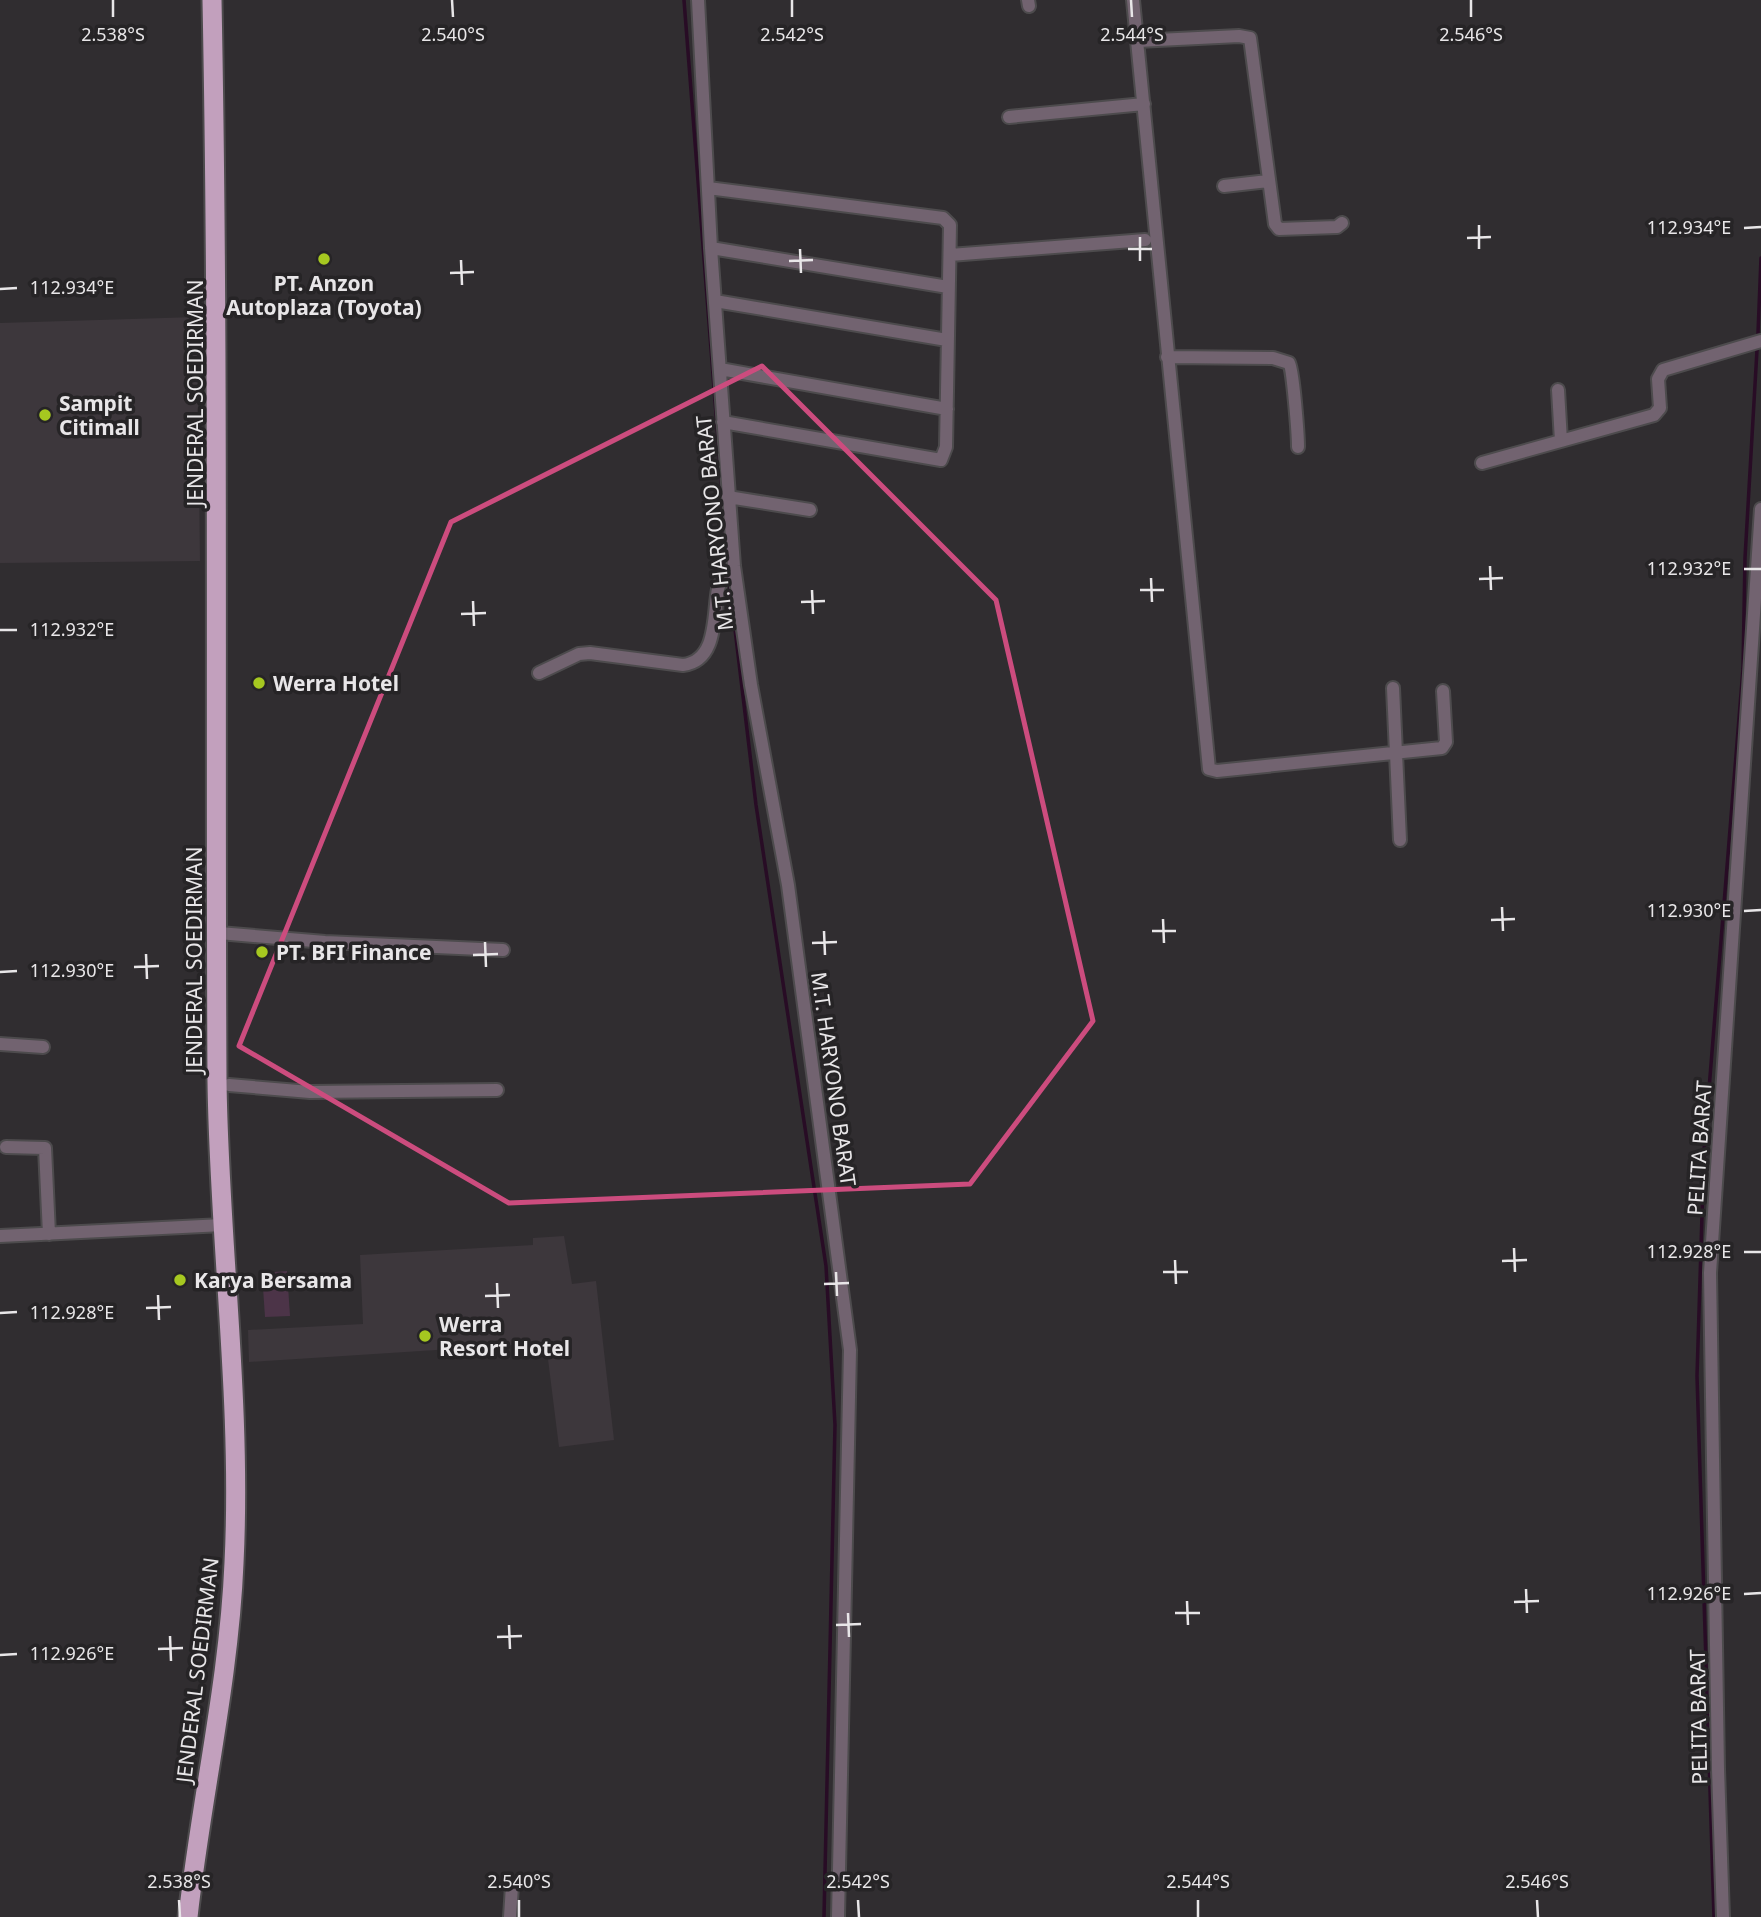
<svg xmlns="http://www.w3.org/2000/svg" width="1761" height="1917" viewBox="0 0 1761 1917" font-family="'Noto Sans',sans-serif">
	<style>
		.built { fill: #3d373c }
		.green { fill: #4c3448 }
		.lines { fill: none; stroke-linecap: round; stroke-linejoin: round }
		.stream { stroke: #280c25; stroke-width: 3.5 }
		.minor-casing { stroke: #4d4b4d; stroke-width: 16 }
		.trunk-casing { stroke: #4d4b4d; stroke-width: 23 }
		.minor { stroke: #726370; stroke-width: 12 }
		.trunk { stroke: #c2a0bd; stroke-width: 19 }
		.marked { fill: none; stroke: #cc4c7e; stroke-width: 5; stroke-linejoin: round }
		.ticks { fill: none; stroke: #e8e6e8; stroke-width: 2.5 }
		.poi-dot { fill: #a6c820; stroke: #262426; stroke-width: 2.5 }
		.labels { text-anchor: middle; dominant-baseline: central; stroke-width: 7; stroke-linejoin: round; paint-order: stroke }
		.poi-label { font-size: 21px; font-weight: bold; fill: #e8e6e8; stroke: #262426; text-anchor: start }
		.street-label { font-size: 21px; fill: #e8e6e8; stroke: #262426 }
		.ticks-label { font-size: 18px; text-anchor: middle; fill: #e8e6e8; stroke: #262426; stroke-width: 7; stroke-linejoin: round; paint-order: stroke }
	</style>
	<rect width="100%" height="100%" fill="#302d30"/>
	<path class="built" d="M197,317l3,244 -200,2v-240z
		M564,1236l8,48 24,-3 18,159 -55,7 -13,-104 -297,19 -1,-32 115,-6 -3,-69 173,-10v-7z"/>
	<path class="green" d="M287,1271l3,45 -25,1 -3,-44z"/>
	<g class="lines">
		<path class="stream" d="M684,0l44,568
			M1758,333l3,-75
			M729,579l27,226 70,461 9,159 -11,492
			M1714,1917l-17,-541 7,-225 39,-482 2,-111 12,-208"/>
		<defs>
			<path id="minor" d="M698,0l13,248 23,318 17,119 37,200 62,465 -12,567
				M1028,0l1,6
				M1133,0l76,769 8,2 225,-23 4,-6 -3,-51
				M1137,41l102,-5 11,2 25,186 4,5 58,-2 5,-4
				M1009,117l135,-13
				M1224,186l44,-5
				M708,188l235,30 7,7 -4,222 -5,13 -218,-38
				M711,248l237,39
				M950,255l195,-15
				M715,301l232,39
				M1167,357l106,1 16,5c4,5 9,72 9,84
				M720,369l227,40
				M1558,390l3,51
				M1482,463l172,-48 6,-7 -2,-29 5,-9 98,-29
				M728,497l82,13
				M539,673l40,-19 11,-1 93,12c35,-4 30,-50 35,-76 2,-9 11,-16 16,-23
				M1393,688l7,152
				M219,933l106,9 178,8
				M0,1044l43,3
				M229,1085l81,7 187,-2
				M6,1147l39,1 4,86
				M0,1236l223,-11
				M510,1917l2,-31
				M1723,1917l-5,-148 -8,-496 51,-764"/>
			<path id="trunk" d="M188,1917c13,-118 41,-235 46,-354 8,-161 -15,-322 -17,-482 -2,-360 2,-721 -5,-1081"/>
		</defs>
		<use href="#minor" class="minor-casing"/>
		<use href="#trunk" class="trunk-casing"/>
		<use href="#minor" class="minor"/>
		<use href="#trunk" class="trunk"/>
	</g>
	<path class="marked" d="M762,366l234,234 97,421 -123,163 -461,19 -270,-157 212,-524z"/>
	<path class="ticks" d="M113,0v17M452,0l1,17M792,0v17M1131,0l1,17M1471,0v17M1479,225v24M1744,228l17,-1M1140,237v24M1467,238l24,-1M800,249l1,24M1128,249h24M461,260l1,25M789,261l24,-1M450,273l24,-1M0,289l17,-1M1490,566l1,24M1744,569h17M1151,578l1,24M1479,579l24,-1M812,590l1,24M1140,590h24M473,601l1,25M801,602l24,-1M461,614l25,-1M0,630h17M1502,907l1,24M1744,911l17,-1M1163,919l1,24M1491,920l24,-1M824,931l1,24M1152,931h24M485,942l1,25M812,943l25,-1M146,954l1,25M473,955l25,-1M134,967l25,-1M0,972l17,-1M1514,1248l1,24M1744,1252h17M1175,1260l1,24M1502,1261l25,-1M836,1272l1,24M1163,1272h25M497,1283l1,25M824,1284l25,-1M158,1295l1,25M485,1296l25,-1M146,1308l25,-1M0,1313l17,-1M1526,1589l1,24M1744,1594l17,-1M1187,1601l1,24M1514,1602l25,-1M848,1613l1,24M1175,1613h25M509,1625l1,24M836,1625l25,-1M170,1636l1,25M497,1637l25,-1M158,1649l25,-1M0,1655l17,-1M179,1900l1,17M519,1900v17M858,1900l1,17M1198,1900v17M1537,1900l1,17"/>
	<g class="poi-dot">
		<circle cx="324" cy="259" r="7"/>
		<circle cx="45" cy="415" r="7"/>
		<circle cx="259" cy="683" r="7"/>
		<circle cx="262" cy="952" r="7"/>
		<circle cx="180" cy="1280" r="7"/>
		<circle cx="425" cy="1336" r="7"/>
	</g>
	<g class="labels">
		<g class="poi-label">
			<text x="324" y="283" text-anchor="middle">PT. Anzon<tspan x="324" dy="24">Autoplaza (Toyota)</tspan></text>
			<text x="59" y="403">Sampit<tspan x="59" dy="24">Citimall</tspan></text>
			<text x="273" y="683">Werra Hotel</text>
			<text x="276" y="952">PT. BFI Finance</text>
			<text x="194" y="1280">Karya Bersama</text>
			<text x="439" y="1324">Werra<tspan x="439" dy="24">Resort Hotel</tspan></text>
		</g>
		<g class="street-label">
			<text transform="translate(195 393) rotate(-90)">JENDERAL SOEDIRMAN</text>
			<text transform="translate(714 523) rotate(-96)">M.T. HARYONO BARAT</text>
			<text transform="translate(194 960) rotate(-90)">JENDERAL SOEDIRMAN</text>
			<text transform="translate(834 1079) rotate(82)">M.T. HARYONO BARAT</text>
			<text transform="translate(1699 1148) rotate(-86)">PELITA BARAT</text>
			<text transform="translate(197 1670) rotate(-83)">JENDERAL SOEDIRMAN</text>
			<text transform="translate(1698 1717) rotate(-91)">PELITA BARAT</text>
		</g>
	</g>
	<g class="ticks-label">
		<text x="113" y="41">2.538°S</text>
		<text x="453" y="41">2.540°S</text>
		<text x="792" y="41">2.542°S</text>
		<text x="1132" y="41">2.544°S</text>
		<text x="1471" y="41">2.546°S</text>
		<text x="1689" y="234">112.934°E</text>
		<text x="72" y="294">112.934°E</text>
		<text x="1689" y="575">112.932°E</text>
		<text x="72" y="636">112.932°E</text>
		<text x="1689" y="917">112.930°E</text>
		<text x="72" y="977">112.930°E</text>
		<text x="1689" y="1258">112.928°E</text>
		<text x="72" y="1319">112.928°E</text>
		<text x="1689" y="1600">112.926°E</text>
		<text x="72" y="1660">112.926°E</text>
		<text x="179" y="1888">2.538°S</text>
		<text x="519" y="1888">2.540°S</text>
		<text x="858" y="1888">2.542°S</text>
		<text x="1198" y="1888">2.544°S</text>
		<text x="1537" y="1888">2.546°S</text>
	</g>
</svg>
